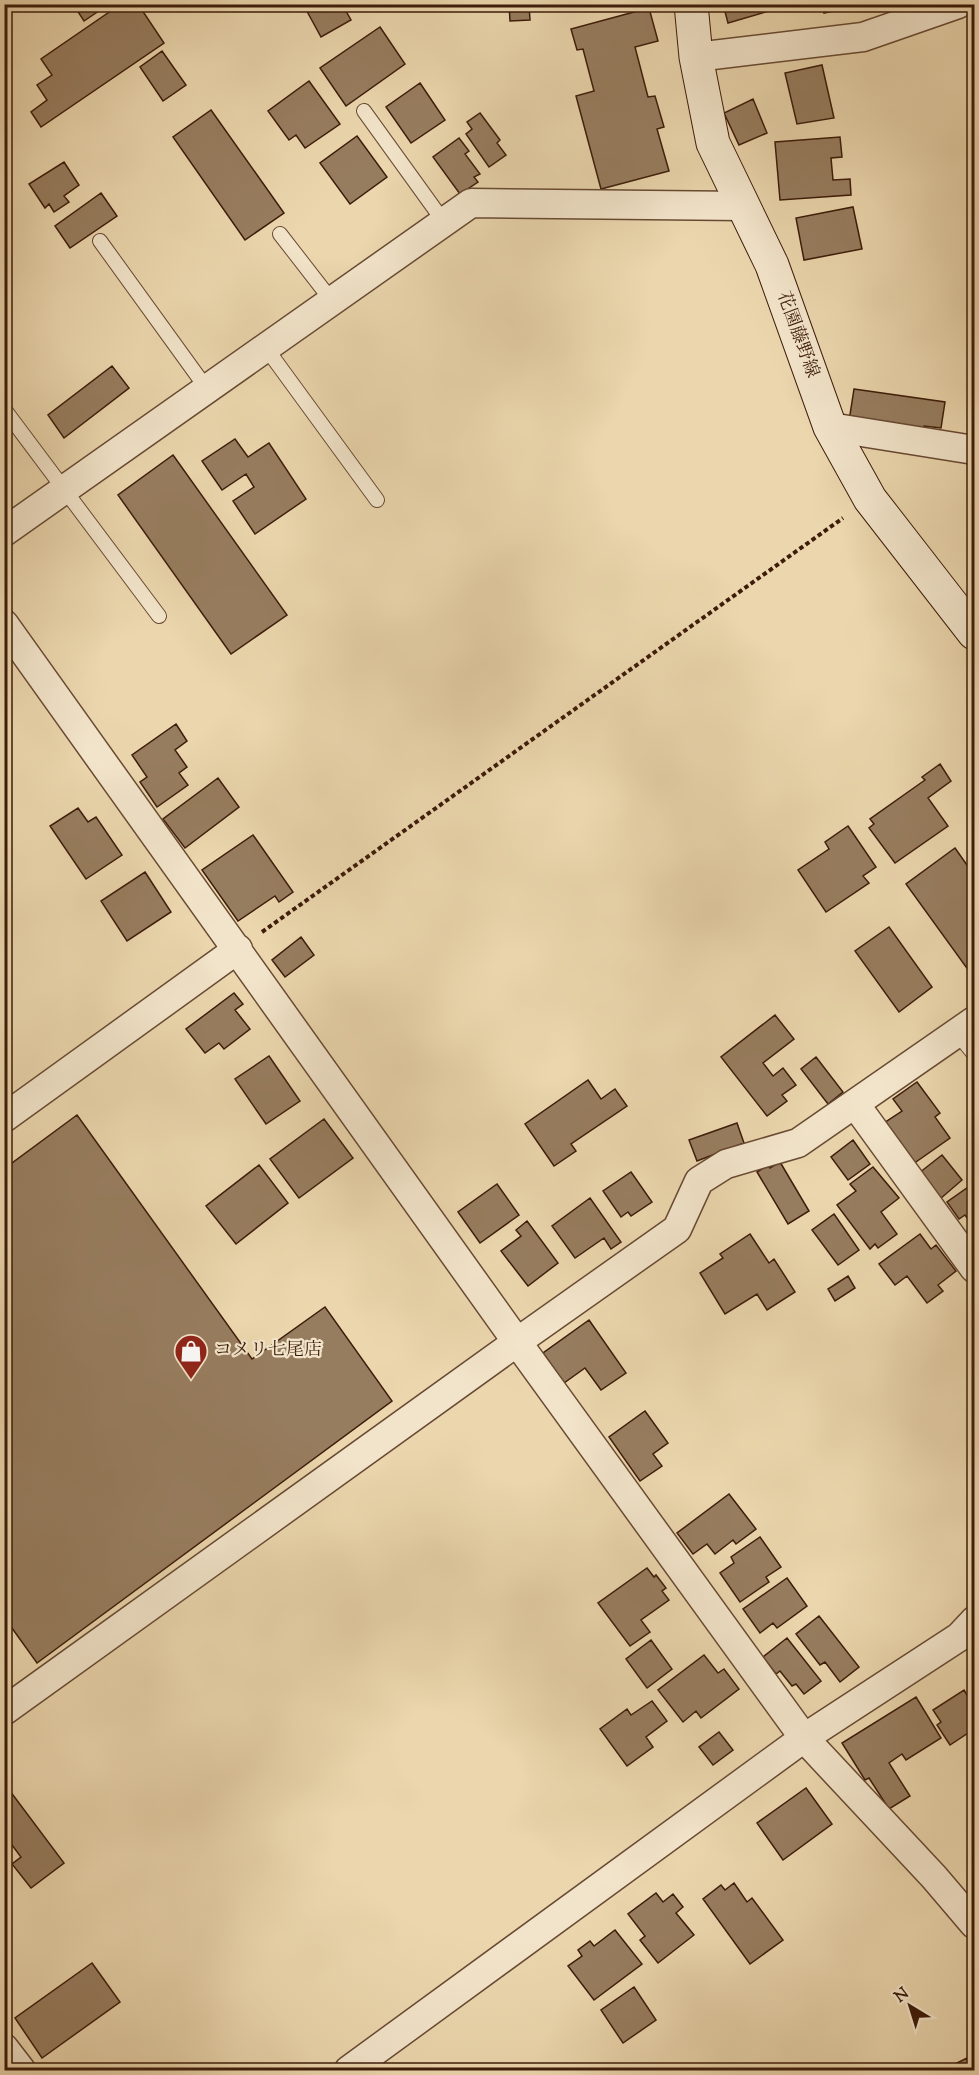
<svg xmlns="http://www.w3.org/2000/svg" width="979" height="2075" viewBox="0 0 979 2075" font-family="'Sorts Mill Goudy','Noto Serif JP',serif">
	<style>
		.building { fill: #977d5f; stroke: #3d1c0a; stroke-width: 1.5 }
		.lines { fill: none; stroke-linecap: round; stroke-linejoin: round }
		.lane-casing { stroke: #684a33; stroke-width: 16 }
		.street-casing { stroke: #684a33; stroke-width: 31 }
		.secondary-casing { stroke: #3d1c0a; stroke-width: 35 }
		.path { stroke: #3d1c0a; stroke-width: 4; stroke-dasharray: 4.5 3; stroke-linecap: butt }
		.lane { stroke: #f2e4ca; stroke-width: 14 }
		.street { stroke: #f2e4ca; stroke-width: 28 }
		.secondary { stroke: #f2e4ca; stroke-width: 33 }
		.labels { text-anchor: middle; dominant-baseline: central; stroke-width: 4.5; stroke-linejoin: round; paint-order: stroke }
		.street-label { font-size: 18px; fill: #3d1c0a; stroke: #f2e4ca }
		.poi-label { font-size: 18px; fill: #3d1c0a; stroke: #f2e4ca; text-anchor: start }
	</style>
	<rect width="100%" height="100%" fill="#ebd6ad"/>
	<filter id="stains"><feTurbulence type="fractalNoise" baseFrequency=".00333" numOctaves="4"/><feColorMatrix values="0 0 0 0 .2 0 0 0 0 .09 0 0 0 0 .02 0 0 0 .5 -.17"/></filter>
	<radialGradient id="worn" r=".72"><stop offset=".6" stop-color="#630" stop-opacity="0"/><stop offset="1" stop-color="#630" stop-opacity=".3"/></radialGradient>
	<path class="building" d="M73,4h36l-25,17z
		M121,4h17l26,39 -123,84 -10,-15 16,-12 -10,-15 15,-10 -11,-16z
		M303,4h39l9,16 -30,17z
		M509,4h20l1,16 -20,1z
		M723,4h70l-65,19z
		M822,4h24l1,4 -23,5z
		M649,8l9,33 -23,6 13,50 7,-1 9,31 -7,2 12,42 -68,18 -25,-93 18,-5 -11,-42 -6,1 -6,-21z
		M380,27l25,37 -59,42 -26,-38z
		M162,51l24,34 -23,16 -23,-34z
		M822,65l12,53 -37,6 -12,-51z
		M309,81l31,43 -35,24 -9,-13 -7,5 -21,-29z
		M420,83l25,37 -34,23 -25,-36z
		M753,99l14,34 -28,12 -15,-32z
		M211,110l73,103 -39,27 -72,-103z
		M480,113l20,27 -3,3 9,12 -17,12 -23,-33 6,-5 -5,-7z
		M357,136l30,41 -37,27 -30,-41z
		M840,137l2,20 -11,1 2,22 17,-1 1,16 -71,5 -5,-58z
		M459,138l10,13 -4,3 15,20 -6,3 4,5 -18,12 -27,-37z
		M64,162l15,23 -15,11 5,6 -15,10 -5,-8 -4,4 -16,-24z
		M101,193l16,23 -47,32 -15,-22z
		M853,207l9,42 -58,11 -8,-42z
		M112,366l17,22 -65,50 -16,-23z
		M854,389l91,13 -4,26 -17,-2v6l-75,-11z
		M235,439l13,18 21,-14 37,56 -51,35 -22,-33 21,-14 -8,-13 -24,16 -20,-29z
		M173,455l114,160 -56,39 -113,-159z
		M176,724l11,17 -12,9 12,17 -8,6 9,12 -31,22 -17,-25 7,-5 -15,-22z
		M940,764l11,17 -23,17 20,28 -53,37 -26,-35 5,-4 -4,-5 55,-39 -3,-3z
		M218,778l21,29 -54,41 -22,-29z
		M78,808l10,14 8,-5 26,38 -36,24 -36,-53z
		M848,826l28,41 -13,9 6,7 -43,29 -28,-42 31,-21 -4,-7z
		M253,835l40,57 -14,10 -4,-6 -37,25 -36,-51z
		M955,848l19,27v103l-68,-94z
		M145,872l26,40 -44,29 -26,-40z
		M889,927l43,60 -33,25 -44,-61z
		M301,937l13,18 -29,22 -13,-17z
		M234,993l9,11 -8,6 15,19 -26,20 -5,-6 -14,10 -19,-24z
		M775,1015l19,24 -31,24 10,13 10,-8 13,17 -14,10 5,6 -20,15 -46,-59z
		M269,1056l31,45 -34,23 -31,-45z
		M816,1057l27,35 -15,12 -27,-35z
		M588,1080l13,19 14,-10 12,17 -56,38 5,7 -22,15 -29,-42z
		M917,1082l23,31 -5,4 15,21 -37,26 -29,-41 18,-12 -9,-12z
		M77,1115l175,244 73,-52 67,94 -355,262 -33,-46v-448z
		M324,1119l29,39 -54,40 -29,-39z
		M737,1123l7,20 -47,18 -8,-21z
		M853,1140l17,24 -22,16 -17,-23z
		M942,1155l20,25 -22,19 -21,-26z
		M780,1162l29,49 -21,13 -31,-52 11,-7 2,3z
		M259,1165l29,38 -52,41 -30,-38z
		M873,1167l26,31 -18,14 16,22 -19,14 -3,-4 -5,5 -33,-44 19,-14 -6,-7z
		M631,1172l21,30 -21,14 -3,-4 -7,5 -18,-26z
		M974,1183v45l-9,-13 -6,4 -12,-17z
		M497,1184l22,31 -39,28 -22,-31z
		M590,1198l31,44 -10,7 -7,-11 -29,20 -23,-32z
		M834,1214l25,36 -21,15 -26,-35z
		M527,1221l31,42 -30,23 -27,-35 20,-15 -5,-6z
		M750,1234l19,29 5,-4 21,33 -28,18 -10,-16 -32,20 -25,-41 23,-15 -3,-4z
		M920,1234l11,15 5,-4 20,26 -18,14 5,6 -16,12 -20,-27 -12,9 -16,-21z
		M848,1276l7,12 -20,13 -7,-12z
		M589,1320l37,53 -25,17 -16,-22 -21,15 -21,-30z
		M645,1411l23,32 -15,11 9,12 -22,15 -31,-44z
		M729,1494l27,35 -20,15 -3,-4 -18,14 -8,-10 -14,10 -16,-21z
		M760,1537l21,30 -15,10 3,5 -29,20 -20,-29 14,-10 -3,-6z
		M647,1568l7,9 2,-2 10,13 -4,3 7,9 -28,20 9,12 -20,14 -32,-43z
		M787,1578l20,28 -30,22 -4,-5 -13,10 -17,-24z
		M819,1616l40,51 -19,15 -15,-20 -5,3 -24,-31z
		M787,1638l34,43 -17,13 -8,-10 -4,2 -12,-15 -4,3 -13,-17z
		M651,1640l21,29 -25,19 -21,-29z
		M704,1655l14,18 6,-4 15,20 -38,29 -5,-7 -13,11 -25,-32z
		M964,1690l10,17v22l-24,16 -13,-20 4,-3 -8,-12z
		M916,1697l25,41 -35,22 -4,-6 -13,9 21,33 -21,13 -20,-31 -4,2 -23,-37z
		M652,1701l15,20 -21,16 7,10 -26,19 -27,-37 27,-20 4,6z
		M719,1732l14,18 -20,15 -14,-18z
		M7,1787l57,76 -33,25 -19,-24 9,-7 -9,-12 -8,5v-61z
		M806,1788l26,36 -49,36 -26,-37z
		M734,1883l13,19 5,-4 31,42 -33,24 -47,-65 18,-14 4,5z
		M656,1893l7,9 10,-8 10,13 -7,6 18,22 -36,28 -18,-23 5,-4 -17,-22z
		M615,1930l27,34 -48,36 -26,-34 14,-10 -4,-6 12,-9 4,5z
		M92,1963l28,39 -78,56 -27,-40z
		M634,1987l22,33 -33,23 -22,-33z
		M967,2058l7,12h-31z"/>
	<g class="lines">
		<defs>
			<path id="lane" d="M364,111l80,111
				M280,234l52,67
				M100,241l107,148
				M266,348l111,152
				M4,409l155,207
				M957,1033l17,21"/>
			<path id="street" d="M696,57l167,-20 95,-33
				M830,427l144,23
				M4,532l467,-329 272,3
				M4,624l513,718 287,396 130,139 40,47
				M855,1104l119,164
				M4,1118l234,-169
				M4,1711l513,-369 160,-113 22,-48 27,-17 72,-21 176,-122
				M4,2048l17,22
				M349,2070l455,-332 155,-101 15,-16"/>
			<path id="secondary" d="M691,4l5,53 17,86 59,122 58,162 40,72 104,134"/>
		</defs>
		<use href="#lane" class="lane-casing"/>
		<use href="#street" class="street-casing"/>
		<use href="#secondary" class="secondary-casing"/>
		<path class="path" d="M262,932l581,-414"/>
		<use href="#lane" class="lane"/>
		<use href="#street" class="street"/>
		<use href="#secondary" class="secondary"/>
	</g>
	<defs>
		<symbol id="shop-pin" viewBox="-11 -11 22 30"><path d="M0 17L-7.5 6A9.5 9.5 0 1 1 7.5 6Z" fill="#8f2418" stroke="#f2e4ca"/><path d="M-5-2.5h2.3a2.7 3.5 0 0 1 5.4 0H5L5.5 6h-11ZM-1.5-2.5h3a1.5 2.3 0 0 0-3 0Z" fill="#fff"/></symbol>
	</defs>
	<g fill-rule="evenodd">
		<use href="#shop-pin" x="172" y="1332" width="38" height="52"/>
	</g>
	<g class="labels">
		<g class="street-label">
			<text transform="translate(797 335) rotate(70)">花園藤野線</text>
		</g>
		<g class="poi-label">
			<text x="214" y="1351">コメリ七尾店</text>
		</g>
	</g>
	<rect width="979" height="2075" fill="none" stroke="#ebd6ad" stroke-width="24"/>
	<rect x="6" y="6" width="967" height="2063" fill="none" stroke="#3d1c0a" stroke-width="3"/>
	<rect x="12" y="12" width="955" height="2051" fill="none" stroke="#3d1c0a" stroke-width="1.5"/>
	<g transform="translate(910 2006) rotate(322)" stroke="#f2e4ca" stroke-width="4.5" paint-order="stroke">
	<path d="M0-4.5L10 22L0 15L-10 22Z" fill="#3d1c0a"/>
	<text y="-9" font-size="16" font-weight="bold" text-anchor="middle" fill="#3d1c0a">N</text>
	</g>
	<rect width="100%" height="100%" filter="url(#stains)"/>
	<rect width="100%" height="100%" fill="url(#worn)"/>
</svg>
